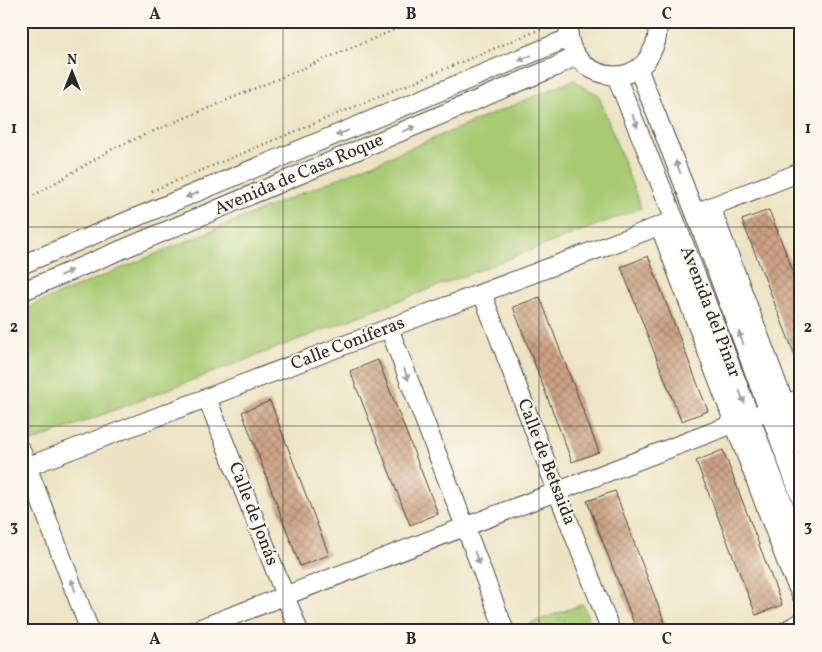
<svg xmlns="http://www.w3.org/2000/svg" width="822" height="652" viewBox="0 0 822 652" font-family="Vollkorn,serif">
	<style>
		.grass { fill: #a8ca73; stroke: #6a7a4f }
		.park { fill: url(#park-tufts); stroke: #6a7a4f }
		.building { fill: url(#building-cross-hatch) }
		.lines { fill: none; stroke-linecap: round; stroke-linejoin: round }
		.street-casing { stroke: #484742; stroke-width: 20 }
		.path { stroke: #484742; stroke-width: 2.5; stroke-dasharray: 1 4; stroke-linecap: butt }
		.street { stroke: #fff; stroke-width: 18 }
		.oneway { fill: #a0a0a0 }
		.grid { fill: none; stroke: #2b2b2b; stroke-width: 1; stroke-opacity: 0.55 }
		.labels { text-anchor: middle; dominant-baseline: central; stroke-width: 4; stroke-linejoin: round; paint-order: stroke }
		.street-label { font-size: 18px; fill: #2b2b2b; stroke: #fbf7ec }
		.neatline { fill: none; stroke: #2b2b2b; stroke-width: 2 }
		.grid-label { font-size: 16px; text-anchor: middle; font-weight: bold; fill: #2b2b2b }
	</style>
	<defs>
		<pattern id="park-tufts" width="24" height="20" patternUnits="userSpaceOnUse" patternTransform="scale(1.25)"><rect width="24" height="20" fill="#a8ca73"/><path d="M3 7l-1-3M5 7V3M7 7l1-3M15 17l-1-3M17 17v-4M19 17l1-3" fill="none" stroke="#89a45f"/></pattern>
		<pattern id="building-cross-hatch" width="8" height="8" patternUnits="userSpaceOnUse" patternTransform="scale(1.25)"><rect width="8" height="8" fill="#cda284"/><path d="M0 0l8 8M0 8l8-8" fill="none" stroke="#a7846c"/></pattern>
	</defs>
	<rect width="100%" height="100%" fill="#fbf7ec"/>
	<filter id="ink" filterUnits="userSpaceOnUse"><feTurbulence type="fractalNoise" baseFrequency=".02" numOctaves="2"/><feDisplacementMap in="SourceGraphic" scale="10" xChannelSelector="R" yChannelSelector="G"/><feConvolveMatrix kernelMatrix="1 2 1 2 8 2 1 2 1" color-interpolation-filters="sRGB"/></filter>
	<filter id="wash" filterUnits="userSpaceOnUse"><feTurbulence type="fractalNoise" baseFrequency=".0096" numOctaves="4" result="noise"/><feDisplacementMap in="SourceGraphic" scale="20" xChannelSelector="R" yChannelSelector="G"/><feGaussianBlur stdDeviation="1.12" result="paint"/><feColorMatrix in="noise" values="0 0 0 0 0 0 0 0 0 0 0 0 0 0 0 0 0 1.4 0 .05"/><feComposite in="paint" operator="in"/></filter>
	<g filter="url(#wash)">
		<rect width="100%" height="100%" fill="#ede3c3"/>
		<path class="grass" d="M574,80l11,8 13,6 43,114 -615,236 -5,-12v-122z"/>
		<path class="park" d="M583,604l10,27h-59l-3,-8z"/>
		<g id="blocks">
			<path class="building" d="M769,210l32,81v80l-59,-151z
				M648,256l60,155 -27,10 -60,-154z
				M540,297l59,155 -27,10 -59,-155z
				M378,360l60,154 -28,11 -60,-154z
				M270,401l59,154 -29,11 -58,-154z
				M723,450l59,155 -26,10 -60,-154z
				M615,491l26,70 27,70h-31l-23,-60 -27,-70z"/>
		</g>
	</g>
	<g filter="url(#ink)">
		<use href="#blocks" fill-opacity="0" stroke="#484742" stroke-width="1"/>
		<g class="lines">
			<defs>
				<path id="street" d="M570,21c-12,50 61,77 82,30 5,-9 7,-19 4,-30
					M638,68l57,145 106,285
					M616,76l59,144 126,330
					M711,207l90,240
					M700,211l101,-39
					M660,227l129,342 12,26
					M21,265l548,-227
					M21,292l534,-225 21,-11
					M482,293l75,198 54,140
					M389,328l116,303
					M207,398l92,233
					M21,450l69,181
					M21,469l368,-141 286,-108
					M193,631l608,-233
					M785,631l16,-9"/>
			</defs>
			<use href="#street" class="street-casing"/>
			<path class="path" d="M152,191l401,-167
				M21,203l95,-56 299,-126"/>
			<use href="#street" class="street"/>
		</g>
		<defs><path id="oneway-solid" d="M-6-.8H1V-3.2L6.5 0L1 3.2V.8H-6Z" transform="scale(1.25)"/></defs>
		<g class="oneway">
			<use href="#oneway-solid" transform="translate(525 58) rotate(158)"/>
			<use href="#oneway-solid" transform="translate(635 121) rotate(68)"/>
			<use href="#oneway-solid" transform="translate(409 129) rotate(-23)"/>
			<use href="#oneway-solid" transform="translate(342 133) rotate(158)"/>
			<use href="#oneway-solid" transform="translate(678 167) rotate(-111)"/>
			<use href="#oneway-solid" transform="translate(192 195) rotate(158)"/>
			<use href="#oneway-solid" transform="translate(66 273) rotate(-23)"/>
			<use href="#oneway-solid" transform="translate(741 338) rotate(-110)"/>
			<use href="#oneway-solid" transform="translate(406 374) rotate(69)"/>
			<use href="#oneway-solid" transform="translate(742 397) rotate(69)"/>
			<use href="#oneway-solid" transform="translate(477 558) rotate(69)"/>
			<use href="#oneway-solid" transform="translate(73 585) rotate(-111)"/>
		</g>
	</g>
	<path class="grid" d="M283,21v610M539,21v610M21,227h780M21,426h780"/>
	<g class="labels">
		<g class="street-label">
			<text transform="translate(299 175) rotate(-23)">Avenida de Casa Roque</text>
			<text transform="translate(710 312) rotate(69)">Avenida del Pinar</text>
			<text transform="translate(348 344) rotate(-21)">Calle Coníferas</text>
			<text transform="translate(546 462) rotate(69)">Calle de Betsaida</text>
			<text transform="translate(253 514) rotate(69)">Calle de Jonás</text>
		</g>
	</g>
	<rect width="822" height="652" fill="none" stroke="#fbf7ec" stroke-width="55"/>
	<g transform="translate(72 72)" stroke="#fbf7ec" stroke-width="4" paint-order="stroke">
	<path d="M0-4L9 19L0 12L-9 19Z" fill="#2b2b2b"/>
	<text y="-8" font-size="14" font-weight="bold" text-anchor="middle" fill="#2b2b2b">N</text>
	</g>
	<rect x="28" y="28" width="766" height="596" class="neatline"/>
	<g class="grid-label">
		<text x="155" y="19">A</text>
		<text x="411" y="19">B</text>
		<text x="667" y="19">C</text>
		<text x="14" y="133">1</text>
		<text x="808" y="133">1</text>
		<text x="14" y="332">2</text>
		<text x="808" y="332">2</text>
		<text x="14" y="531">3</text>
		<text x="808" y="531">3</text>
		<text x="155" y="644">A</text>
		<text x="411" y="644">B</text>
		<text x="667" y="644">C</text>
	</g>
</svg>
